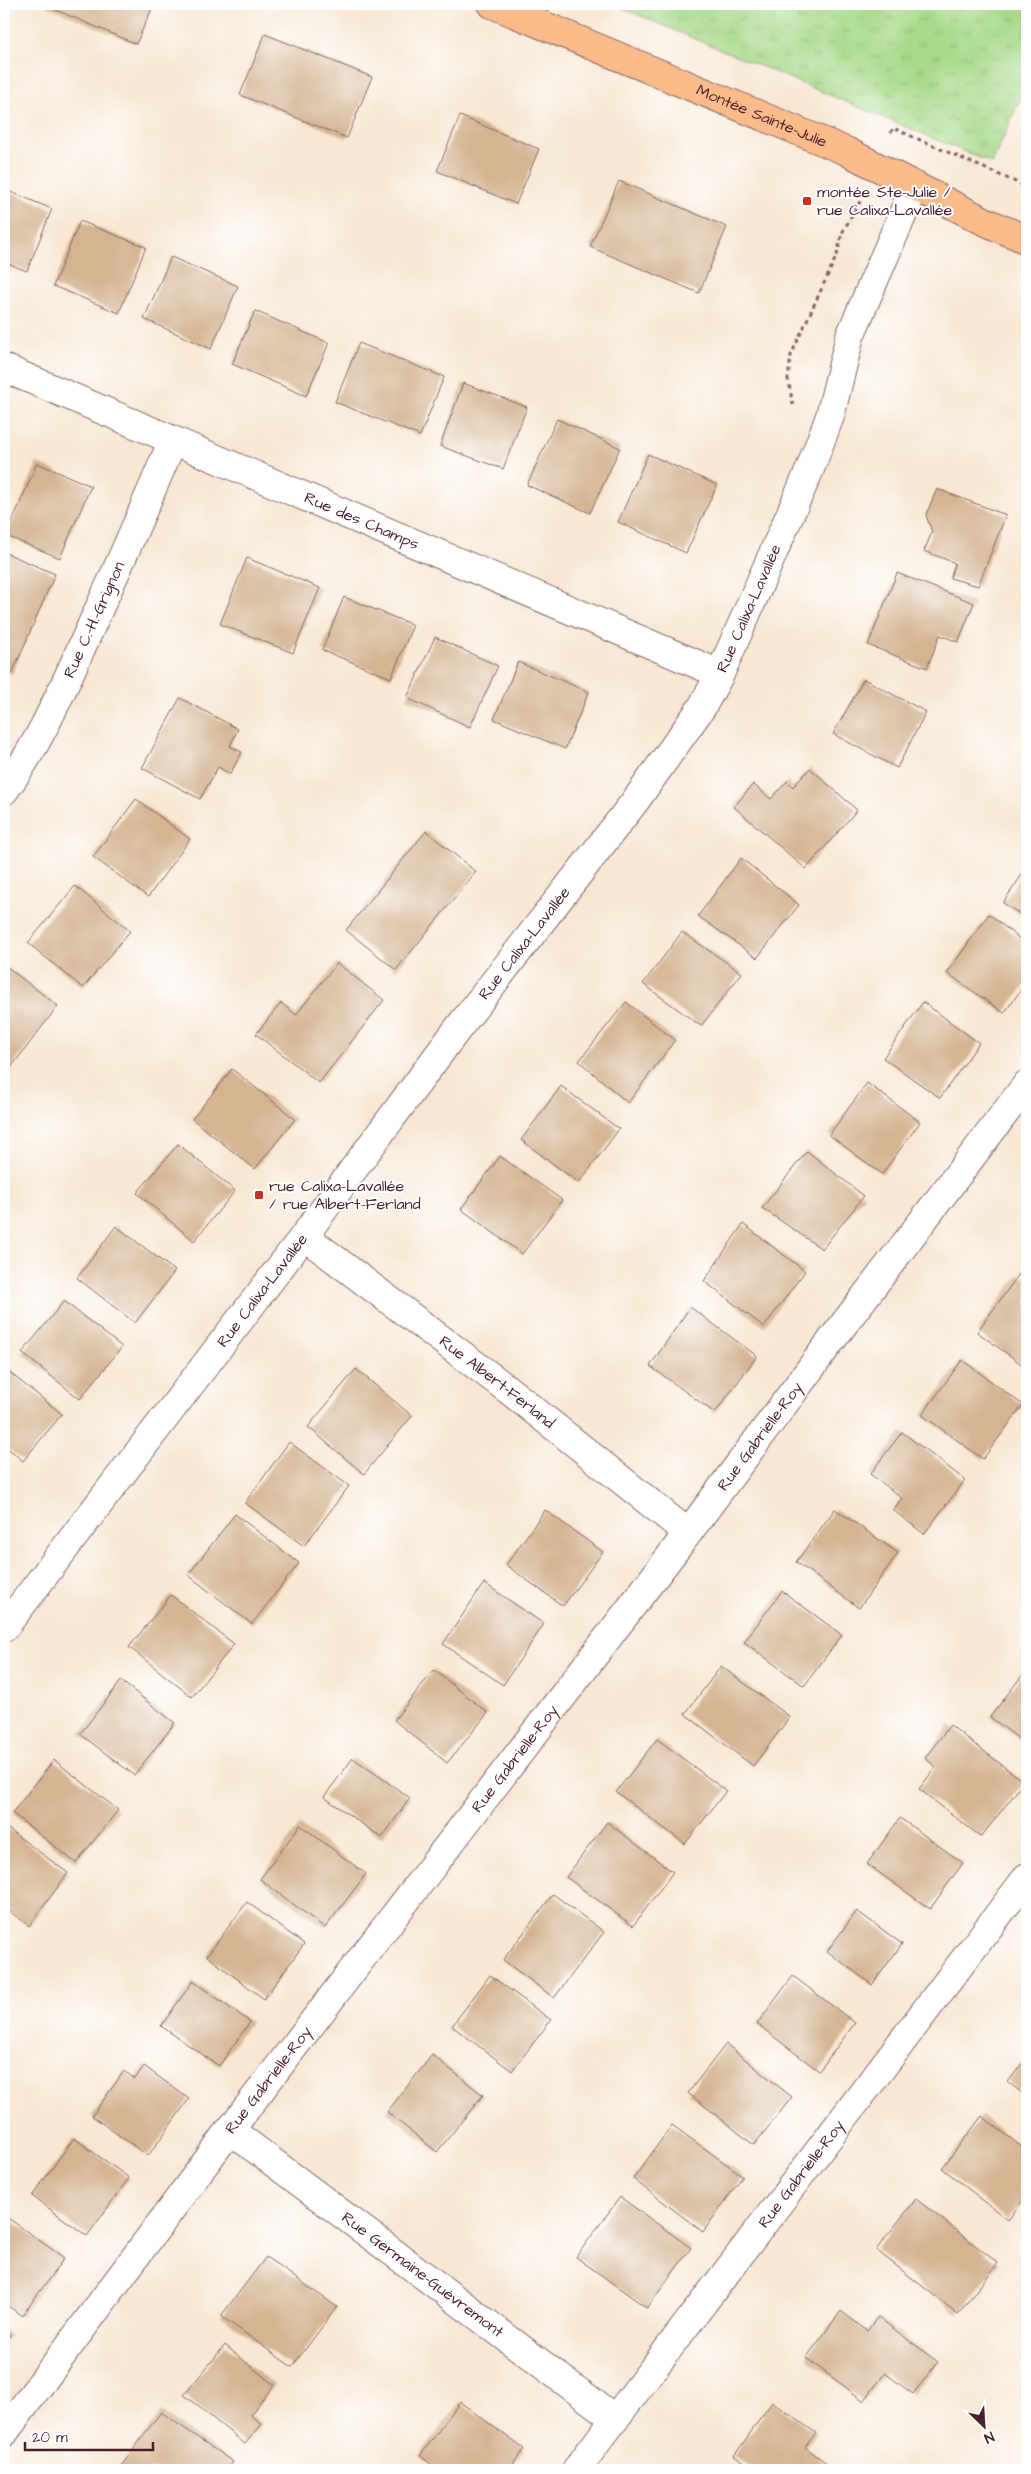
<svg xmlns="http://www.w3.org/2000/svg" width="1031" height="2474" viewBox="0 0 1031 2474" font-family="'Architects Daughter',sans-serif">
	<style>
		.grass { fill: url(#grass-tufts); stroke: #787c5a }
		.building { fill: #d4b491 }
		.lines { fill: none; stroke-linecap: round; stroke-linejoin: round }
		.minor-casing { stroke: #876566; stroke-width: 30 }
		.major-casing { stroke: #876566; stroke-width: 30 }
		.path { stroke: #876566; stroke-width: 3; stroke-dasharray: 4 4; stroke-linecap: butt }
		.minor { stroke: #fff; stroke-width: 28 }
		.major { stroke: #fabb8b; stroke-width: 28 }
		.poi-dot { fill: #c8321e; stroke: #fff; stroke-width: 2 }
		.labels { text-anchor: middle; dominant-baseline: central; stroke-width: 4; stroke-linejoin: round; paint-order: stroke }
		.street-label { font-size: 16px; fill: #4a1f2b; stroke: #fff }
		.poi-label { font-size: 16px; fill: #4a1f2b; stroke: #fff; text-anchor: start }
	</style>
	<defs>
		<pattern id="grass-tufts" width="24" height="20" patternUnits="userSpaceOnUse" patternTransform="scale(1.25)"><rect width="24" height="20" fill="#a7d989"/><path d="M3 7l-1-3M5 7V3M7 7l1-3M15 17l-1-3M17 17v-4M19 17l1-3" fill="none" stroke="#91ba76"/></pattern>
	</defs>
	<rect width="100%" height="100%" fill="#fff"/>
	<filter id="ink" filterUnits="userSpaceOnUse"><feTurbulence type="fractalNoise" baseFrequency=".02" numOctaves="2"/><feDisplacementMap in="SourceGraphic" scale="10" xChannelSelector="R" yChannelSelector="G"/><feConvolveMatrix kernelMatrix="1 2 1 2 8 2 1 2 1" color-interpolation-filters="sRGB"/></filter>
	<filter id="wash" filterUnits="userSpaceOnUse"><feTurbulence type="fractalNoise" baseFrequency=".0096" numOctaves="4" result="noise"/><feDisplacementMap in="SourceGraphic" scale="20" xChannelSelector="R" yChannelSelector="G"/><feGaussianBlur stdDeviation="1.12" result="paint"/><feColorMatrix in="noise" values="0 0 0 0 0 0 0 0 0 0 0 0 0 0 0 0 0 1.4 0 .05"/><feComposite in="paint" operator="in"/></filter>
	<g filter="url(#wash)">
		<rect width="100%" height="100%" fill="#f7e7d3"/>
		<path class="grass" d="M612,4h415v79l-35,80z"/>
		<g id="blocks">
			<path class="building" d="M42,4h112l-18,40z
				M265,34l107,43 -25,61 -107,-43z
				M460,116l79,33 -23,55 -79,-33z
				M619,181l108,46 -28,66 -109,-46z
				M4,189l48,20 -25,62 -23,-9z
				M80,221l66,26 -27,66 -66,-27z
				M171,257l67,29 -27,63 -67,-30z
				M255,311l74,32 -23,53 -74,-32z
				M359,343l85,34 -24,59 -85,-34z
				M463,383l64,24 -24,62 -63,-23z
				M557,419l63,29 -30,65 -63,-28z
				M648,454l69,31 -31,68 -68,-31z
				M37,463l54,23 -31,72 -54,-22z
				M937,489l69,26 -28,71 -28,-8 5,-15 -31,-12 8,-19 -6,-17z
				M4,552l51,22 -43,100 -8,-3z
				M247,558l73,30 -27,65 -73,-29z
				M897,573l77,30 -16,39 -18,-7 -13,33 -59,-23z
				M344,597l69,28 -22,53 -69,-28z
				M435,637l63,29 -28,61 -63,-29z
				M518,662l71,30 -24,57 -71,-30z
				M864,679l62,33 -29,56 -64,-34z
				M180,698l58,31 -8,17 12,6 -12,22 -12,-7 -18,32 -58,-31z
				M810,768l47,42 -51,59 -72,-62 19,-23 18,15 16,-18 6,6z
				M136,799l54,40 -42,58 -55,-40z
				M426,831l50,41 -80,98 -50,-40z
				M741,858l58,47 -42,53 -59,-42z
				M1027,867v52l-24,-16z
				M75,886l55,45 -47,57 -55,-45z
				M989,914l38,31v37l-23,31 -57,-40z
				M682,932l60,41 -41,53 -58,-42z
				M337,963l47,37 -65,83 -63,-49 25,-31 15,12z
				M7,967l51,39 -49,64 -5,-5v-94z
				M626,1002l49,38 -47,63 -49,-42z
				M923,1002l56,41 -39,55 -57,-40z
				M232,1069l63,50 -40,50 -63,-50z
				M867,1083l53,39 -38,52 -53,-39z
				M561,1086l58,43 -40,54 -58,-43z
				M178,1144l57,47 -41,50 -57,-48z
				M807,1151l57,45 -42,53 -60,-41z
				M500,1156l62,44 -40,54 -61,-45z
				M743,1224l62,47 -41,56 -60,-46z
				M116,1226l59,45 -40,52 -58,-45z
				M1019,1274l8,6v88l-50,-36z
				M64,1301l58,46 -42,52 -58,-46z
				M690,1307l67,49 -42,57 -65,-47z
				M962,1360l61,45 -40,54 -61,-44z
				M5,1369l57,45 -39,47 -19,-16z
				M356,1369l56,47 -48,58 -56,-47z
				M902,1432l63,48 -41,54 -31,-24 9,-12 -32,-24z
				M289,1442l60,44 -45,60 -59,-43z
				M835,1509l63,44 -39,55 -63,-46z
				M545,1510l58,42 -40,54 -57,-41z
				M235,1514l64,49 -47,61 -64,-49z
				M484,1583l60,41 -41,61 -60,-41z
				M782,1591l60,44 -38,51 -60,-44z
				M171,1595l63,49 -42,53 -63,-50z
				M721,1666l69,51 -37,49 -68,-52z
				M1027,1669v76l-37,-28z
				M434,1670l54,43 -41,50 -53,-43z
				M121,1681l54,42 -41,52 -54,-41z
				M950,1725l74,57 -43,55 -62,-48 17,-22 -11,-9z
				M657,1739l69,52 -41,53 -69,-52z
				M353,1758l57,40 -28,40 -58,-41z
				M54,1760l64,50 -42,53 -64,-50z
				M900,1818l63,45 -33,46 -63,-45z
				M607,1822l66,50 -40,54 -67,-49z
				M300,1825l66,49 -41,54 -65,-49z
				M4,1826l64,47 -39,53 -25,-19z
				M553,1894l51,38 -50,66 -51,-38z
				M247,1902l57,42 -40,55 -57,-43z
				M857,1911l45,33 -30,41 -45,-34z
				M490,1975l61,45 -39,51 -60,-45z
				M793,1976l62,47 -36,48 -62,-47z
				M193,1981l57,41 -31,44 -58,-40z
				M726,2044l66,53 -38,48 -66,-52z
				M432,2055l51,40 -46,57 -50,-40z
				M1027,2057v40l-19,-15z
				M144,2066l45,33 -41,57 -56,-40 32,-45 11,8z
				M982,2116l45,35v44l-19,25 -66,-52z
				M672,2125l71,51 -40,56 -70,-53z
				M74,2138l55,40 -42,58 -55,-40z
				M620,2197l71,51 -44,60 -71,-51z
				M916,2199l82,64 -40,51 -82,-64z
				M8,2218l56,40 -42,58 -18,-13v-79z
				M266,2257l71,50 -45,60 -71,-51z
				M841,2311l26,20 11,-14 60,45 -25,32 -28,-21 -21,28 -58,-43z
				M4,2331l6,4 -6,8z
				M225,2345l49,40 -24,30 12,9 -17,20 -61,-49z
				M460,2402l64,47 -15,21h-70l-19,-14z
				M772,2402l44,31 -11,14 23,17 -5,6h-68l-21,-14z
				M161,2412l72,50 -6,8h-109z"/>
		</g>
	</g>
	<g filter="url(#ink)">
		<use href="#blocks" fill-opacity="0" stroke="#876566" stroke-width="1"/>
		<g class="lines">
			<defs>
				<g id="minor">
					<path id="s1" d="M4,368l716,306"/>
					<path id="s2" d="M4,791c34,-45 56,-96 79,-147 31,-67 61,-135 89,-202"/>
					<path id="s3" d="M304,1236l202,152 182,145"/>
					<path id="s4" d="M4,1628l300,-392 149,-201 183,-235 66,-93 18,-33 90,-205 20,-53 20,-80 65,-150"/>
					<path id="s5" d="M230,2130l385,289"/>
					<path id="s6" d="M4,2433l226,-303 458,-597 143,-192 196,-257"/>
					<path id="s7" d="M576,2470l451,-593"/>
				</g>
				<g id="major">
					<path id="s8" d="M492,4l354,147 138,70 43,19"/>
				</g>
			</defs>
			<use href="#minor" class="minor-casing"/>
			<use href="#major" class="major-casing"/>
			<path class="path" d="M891,133l2,-5 134,59
				M793,405l-5,-26 3,-24 46,-100 5,-22 20,-35"/>
			<use href="#minor" class="minor"/>
			<use href="#major" class="major"/>
		</g>
	</g>
	<g class="poi-dot">
		<rect x="802" y="196" width="10" height="10" rx="2.5"/>
		<rect x="254" y="1190" width="10" height="10" rx="2.5"/>
	</g>
	<g class="labels">
		<g class="street-label">
			<text stroke="none"><textPath href="#s8" startOffset="292">Montée Sainte-Julie</textPath></text>
			<text stroke="none"><textPath href="#s1" startOffset="389">Rue des Champs</textPath></text>
			<text stroke="none"><textPath href="#s4" startOffset="1265">Rue Calixa-Lavallée</textPath></text>
			<text stroke="none"><textPath href="#s2" startOffset="194">Rue C.-H.-Grignon</textPath></text>
			<text stroke="none"><textPath href="#s4" startOffset="860">Rue Calixa-Lavallée</textPath></text>
			<text stroke="none"><textPath href="#s4" startOffset="425">Rue Calixa-Lavallée</textPath></text>
			<text stroke="none"><textPath href="#s3" startOffset="242">Rue Albert-Ferland</textPath></text>
			<text stroke="none"><textPath href="#s6" startOffset="1251">Rue Gabrielle-Roy</textPath></text>
			<text stroke="none"><textPath href="#s6" startOffset="846">Rue Gabrielle-Roy</textPath></text>
			<text stroke="none"><textPath href="#s6" startOffset="441">Rue Gabrielle-Roy</textPath></text>
			<text stroke="none"><textPath href="#s7" startOffset="372">Rue Gabrielle-Roy</textPath></text>
			<text stroke="none"><textPath href="#s5" startOffset="241">Rue Germaine-Guèvremont</textPath></text>
		</g>
		<g class="poi-label">
			<text x="817" y="192">montée Ste-Julie /<tspan x="817" dy="18">rue Calixa-Lavallée</tspan></text>
			<text x="269" y="1186">rue Calixa-Lavallée<tspan x="269" dy="18">/ rue Albert-Ferland</tspan></text>
		</g>
	</g>
	<rect width="1031" height="2474" fill="none" stroke="#fff" stroke-width="20"/>
	<g transform="translate(984 2426) rotate(155)" stroke="#ffffff" stroke-width="4" paint-order="stroke">
	<path d="M0-4L9 19L0 12L-9 19Z" fill="#4a1f2b"/>
	<text y="-8" font-size="14" font-weight="bold" text-anchor="middle" fill="#4a1f2b">N</text>
	</g>
	<path d="M25 2442v8h128v-8" fill="none" stroke="#4a1f2b" stroke-width="2.5"/>
	<text x="32" y="2442" font-size="15" fill="#4a1f2b" stroke="#ffffff" stroke-width="4" paint-order="stroke">20 m</text>
</svg>
